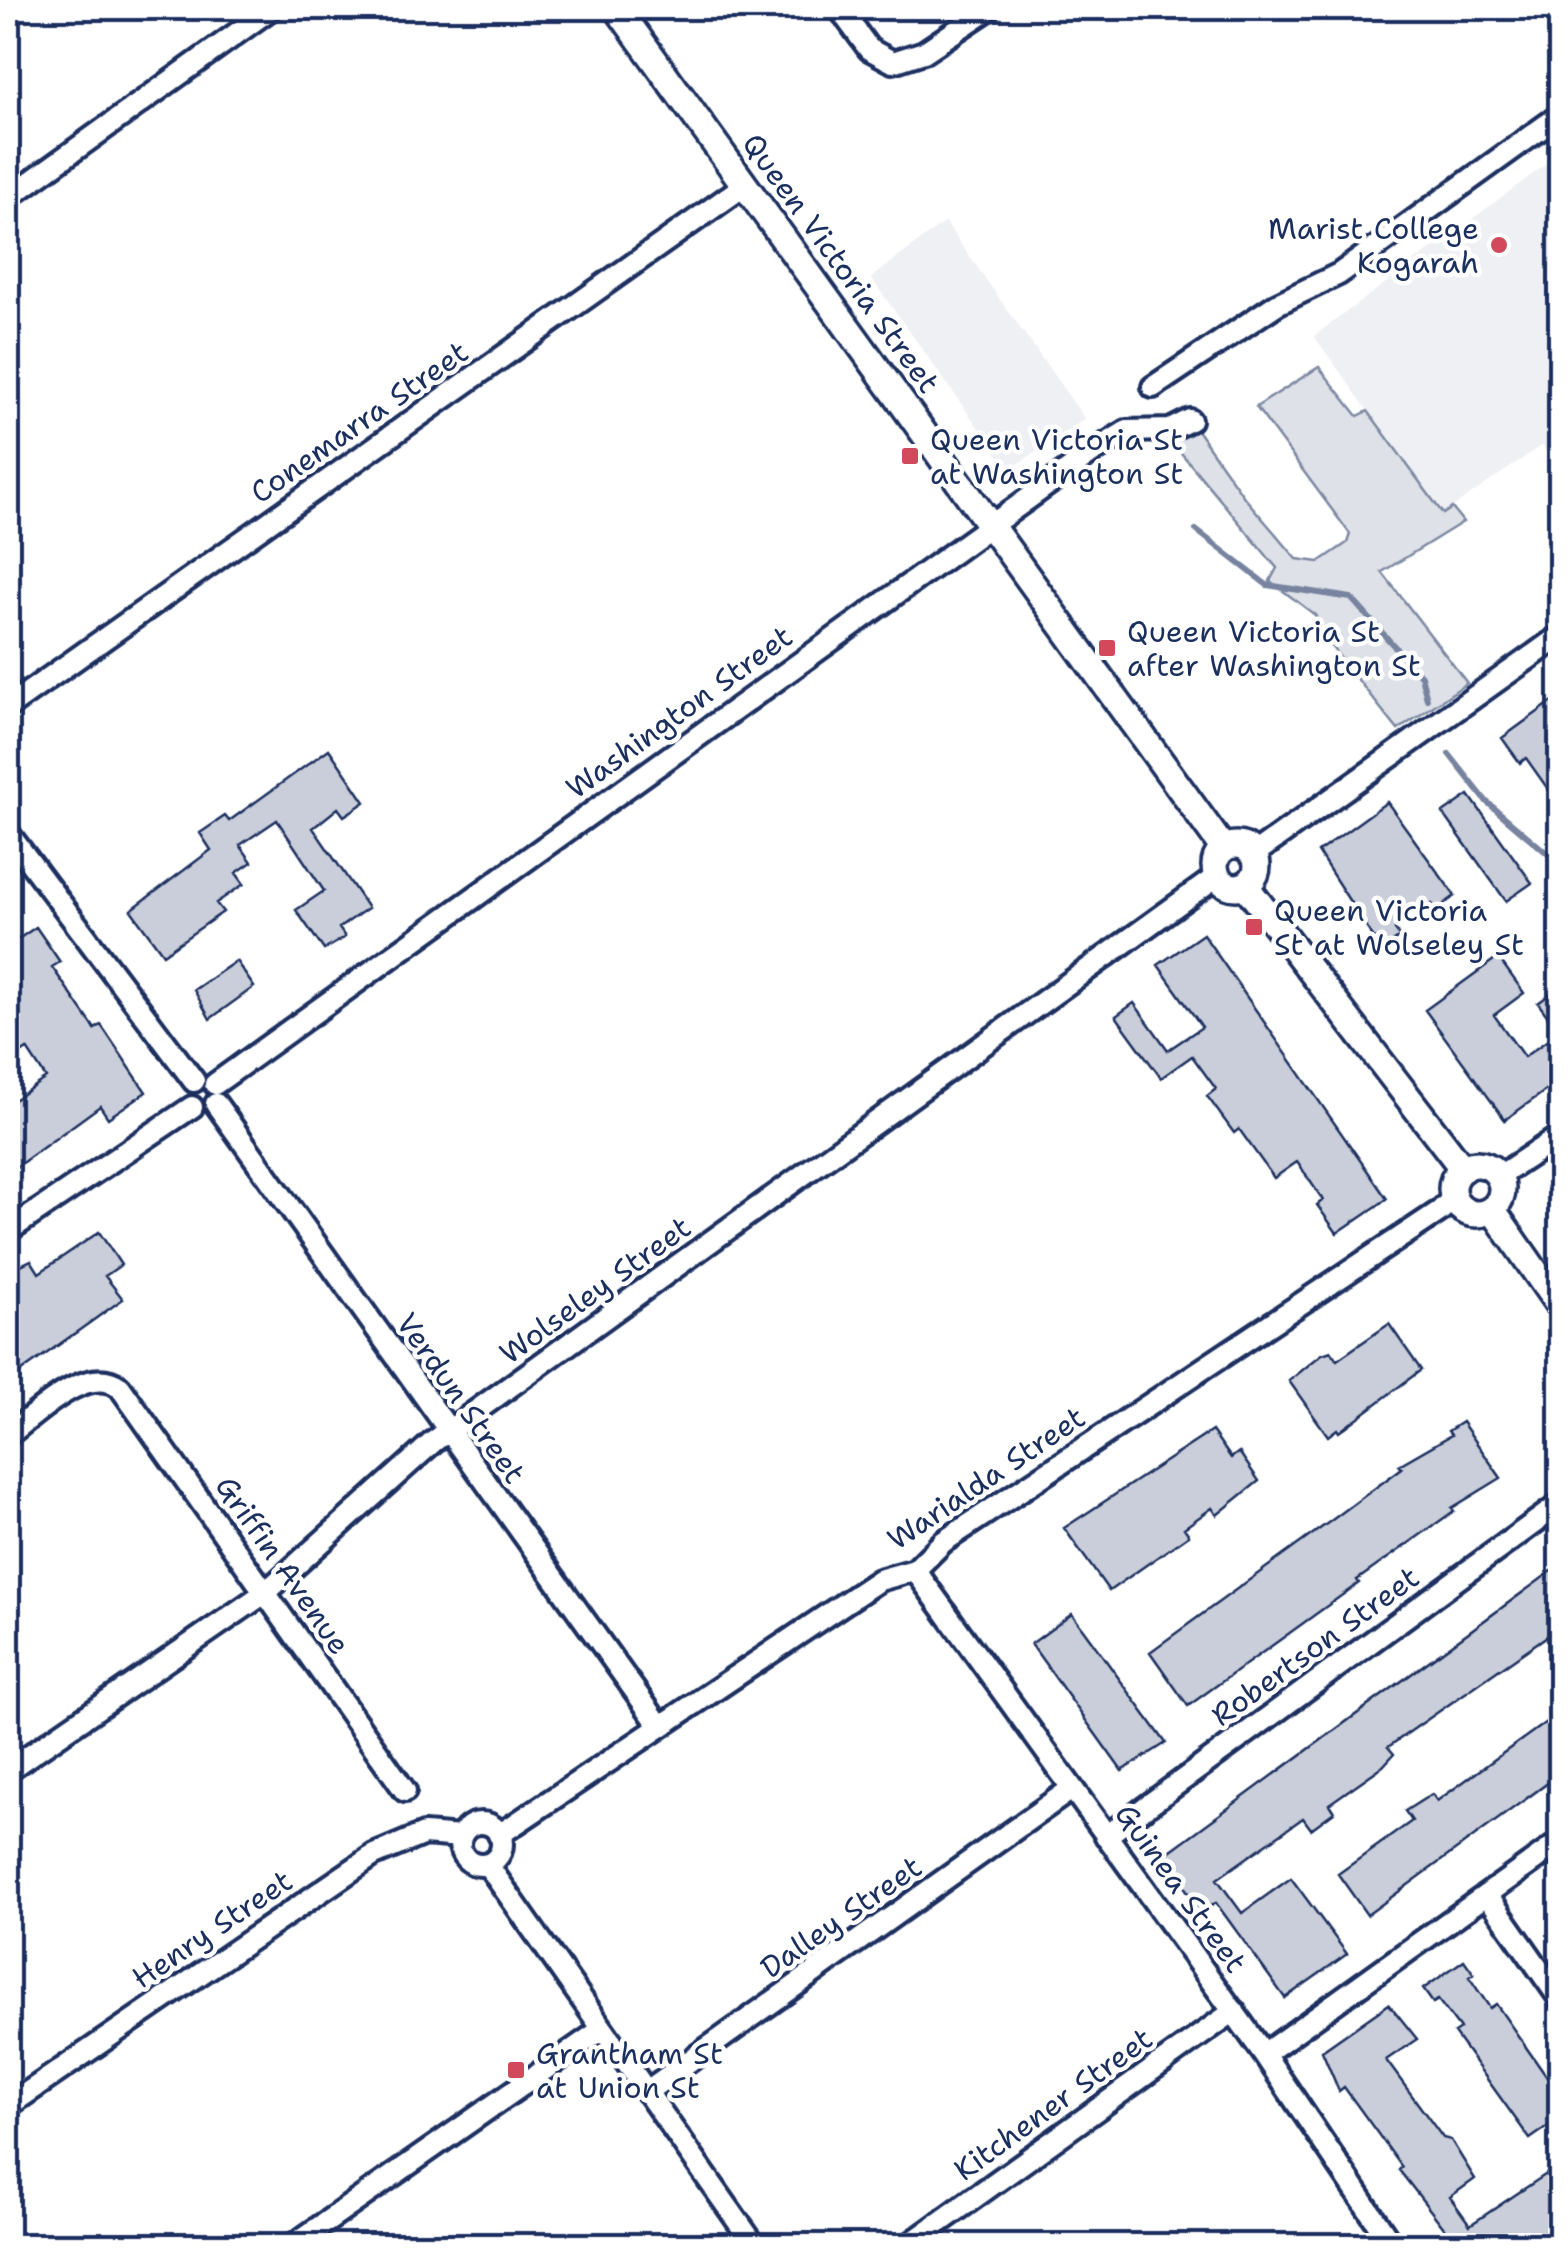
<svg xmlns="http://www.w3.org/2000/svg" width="1568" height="2253" viewBox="0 0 1568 2253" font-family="'Shantell Sans',sans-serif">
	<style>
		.built { fill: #eff0f4 }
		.green { fill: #dee1e7; stroke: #7c88a2; stroke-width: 2.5 }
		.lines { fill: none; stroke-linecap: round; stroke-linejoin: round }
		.stream { stroke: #77839f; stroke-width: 6 }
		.building { fill: #caceda; stroke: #1b2f5e; stroke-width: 2.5 }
		.minor-casing { stroke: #1b2f5e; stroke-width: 28 }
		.major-casing { stroke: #1b2f5e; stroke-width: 32 }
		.minor { stroke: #fff; stroke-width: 20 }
		.major { stroke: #fff; stroke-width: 25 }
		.poi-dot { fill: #d1495b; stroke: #fff; stroke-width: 4 }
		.labels { text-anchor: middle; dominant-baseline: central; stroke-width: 9; stroke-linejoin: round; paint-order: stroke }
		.poi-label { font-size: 30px; fill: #1b2f5e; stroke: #fff; text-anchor: start }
		.street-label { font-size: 30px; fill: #1b2f5e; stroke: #fff }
	</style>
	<rect width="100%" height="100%" fill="#fff"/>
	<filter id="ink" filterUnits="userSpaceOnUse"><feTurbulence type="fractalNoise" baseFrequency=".01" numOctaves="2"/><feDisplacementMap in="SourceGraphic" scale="20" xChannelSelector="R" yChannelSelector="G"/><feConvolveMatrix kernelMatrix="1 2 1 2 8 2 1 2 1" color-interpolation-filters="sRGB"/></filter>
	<g filter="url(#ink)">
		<path class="built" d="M1560,154v317l-18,-26 -99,69 -129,-178z
			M945,222l140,197 -76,51 -138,-192z"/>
		<path class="green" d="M1319,367l39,49 10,-5 75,103 9,-6 11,14 -81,50 85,111 -69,47 -68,-85 -15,-30 -45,-34 7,-13 -115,-138 28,-10 54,77 53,62 22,3 28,-19 3,-9 -94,-127z"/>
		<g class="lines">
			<path class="stream" d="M1196,530l71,55 84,13 70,78 6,23
				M1449,754l38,48 73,62"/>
		</g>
		<path class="building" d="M1560,696v38l-8,6 8,12v54l-34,-48 -6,5 -18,-25z
			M329,749l36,53 -21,14 -6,-8 -25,20 55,80 -29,20 6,9 -21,13 -28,-40 28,-19 -47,-71 -37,25 12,17 -16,11 8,11 -28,19 7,9 -60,42 -32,-44 80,-60 -11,-17 25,-17 4,5z
			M1469,795l63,88 -26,18 -63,-88z
			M1387,802l68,94 -19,14 -4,-6 -37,26 5,7 -19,13 -63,-98z
			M36,927l24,35 -8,5 43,62 6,-4 45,67 -38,26 -8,-12 -92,67v-69l38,-26 -19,-29 -19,13v-116z
			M1203,934l184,265 -50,34 -20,-28 6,-5 -26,-38 -23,16 -35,-49 -5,4 -27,-37 9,-7 -24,-33 -31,22 -45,-62 18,-13 34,47 34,-23 -44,-62z
			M1498,957l26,36 -30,22 30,42 35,-25 -21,-29 22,-16v93l-55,40 -80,-110z
			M236,961l18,26 -44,32 -16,-29z
			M99,1232l22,33 -16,11 18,23 -115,82v-110l23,-11 8,13z
			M1389,1324l32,46 -82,62 -2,-3 -9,7 -39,-55 33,-27 9,-3 6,9z
			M1462,1422l39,56 -49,30 2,3 -97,69 2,3 -171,123 -38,-54 182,-132 70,-52 -3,-3 52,-30 -3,-4z
			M1212,1431l19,27 8,-6 20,29 -42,34 -5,-7 -28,20 5,7 -80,56 -45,-63z
			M1560,1565v62l-172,120 6,7 -11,12 -54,38 5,8 -23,17 -8,-11 -86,61 25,34 49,-35 56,76 -62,44 -69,-95 -14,9 -39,-56z
			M1072,1614l94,129 -44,28 -91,-127z
			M1560,1712v62l-193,141 -29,-41 74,-53 -7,-10 27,-17 5,7z
			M1464,1960l10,14 -5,3 21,31 6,-4 64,92v22l-30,21 -76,-106 6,-4 -22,-29 -5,3 -10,-14z
			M1389,2004l28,35 -31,21 57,78 8,2 24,39 -25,18 20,28 90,-60v81h-102l-59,-76 3,-3 -58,-80 -5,4 -17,-40z"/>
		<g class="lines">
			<defs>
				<path id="minor" d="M839,8l30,41 24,13 31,-10 66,-44
					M8,198l264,-190
					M1153,387l124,-83 62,-30 221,-159
					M8,707l737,-522
					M8,833l186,248
					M1254,854l306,-218
					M215,1084l878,-632 34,-21 43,-1 20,-10
					M216,1104l444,622
					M1498,1177l62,-41
					M8,1231l184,-124
					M8,1435c28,-20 78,-73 112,-48l285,404
					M915,1570l349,484 129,192
					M8,1770l258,-178 167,-150 784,-566
					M460 1844a21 21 0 1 1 42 0a21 21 0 1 1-42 0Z
					M499,1835l380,-255 36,-10 28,-28 497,-331 14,-14
					M1106,1836l454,-332
					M487,1864l268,382
					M1488,1896l72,103
					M1264,2054l296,-212
					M646,2092l424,-302
					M8,2106l366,-251 50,-21 37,3
					M292,2246l309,-216
					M907,2246l327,-235"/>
				<path id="major" d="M617,8l606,840
					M1215 866a21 21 0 1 1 42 0a21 21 0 1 1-42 0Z
					M1245,885l218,284
					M1452 1189a25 25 0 1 1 50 0a25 25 0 1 1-50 0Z
					M1492,1209l68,98"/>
			</defs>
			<use href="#minor" class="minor-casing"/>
			<use href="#major" class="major-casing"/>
			<use href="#minor" class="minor"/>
			<use href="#major" class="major"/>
		</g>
	</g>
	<g class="poi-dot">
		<circle cx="1499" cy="245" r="10"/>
		<rect x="900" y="446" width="20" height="20" rx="5"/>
		<rect x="1097" y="638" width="20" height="20" rx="5"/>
		<rect x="1244" y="917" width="20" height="20" rx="5"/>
		<rect x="506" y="2060" width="20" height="20" rx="5"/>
	</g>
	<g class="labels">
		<g class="poi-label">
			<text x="1479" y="228" text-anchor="end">Marist College<tspan x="1479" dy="34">Kogarah</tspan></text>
			<text x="930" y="439">Queen Victoria St<tspan x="930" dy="34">at Washington St</tspan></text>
			<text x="1127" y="631">Queen Victoria St<tspan x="1127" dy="34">after Washington St</tspan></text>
			<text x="1274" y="910">Queen Victoria<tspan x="1274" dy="34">St at Wolseley St</tspan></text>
			<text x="536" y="2053">Grantham St<tspan x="536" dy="34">at Union St</tspan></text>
		</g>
		<g class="street-label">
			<text transform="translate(841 263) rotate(54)">Queen Victoria Street</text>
			<text transform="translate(359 422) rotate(-35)">Conemarra Street</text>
			<text transform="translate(679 712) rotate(-36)">Washington Street</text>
			<text transform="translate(595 1290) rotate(-36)">Wolseley Street</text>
			<text transform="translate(461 1398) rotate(55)">Verdun Street</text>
			<text transform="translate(986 1478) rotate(-34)">Warialda Street</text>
			<text transform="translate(283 1565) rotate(55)">Griffin Avenue</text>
			<text transform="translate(1315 1646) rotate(-36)">Robertson Street</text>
			<text transform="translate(1181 1888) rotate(54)">Guinea Street</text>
			<text transform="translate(841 1917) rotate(-35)">Dalley Street</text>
			<text transform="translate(212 1929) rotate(-34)">Henry Street</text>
			<text transform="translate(1053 2104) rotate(-36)">Kitchener Street</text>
		</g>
	</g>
	<rect width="1568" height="2253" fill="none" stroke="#fff" stroke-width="40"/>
	<rect x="20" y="20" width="1528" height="2213" fill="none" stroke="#1b2f5e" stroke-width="4" filter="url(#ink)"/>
</svg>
